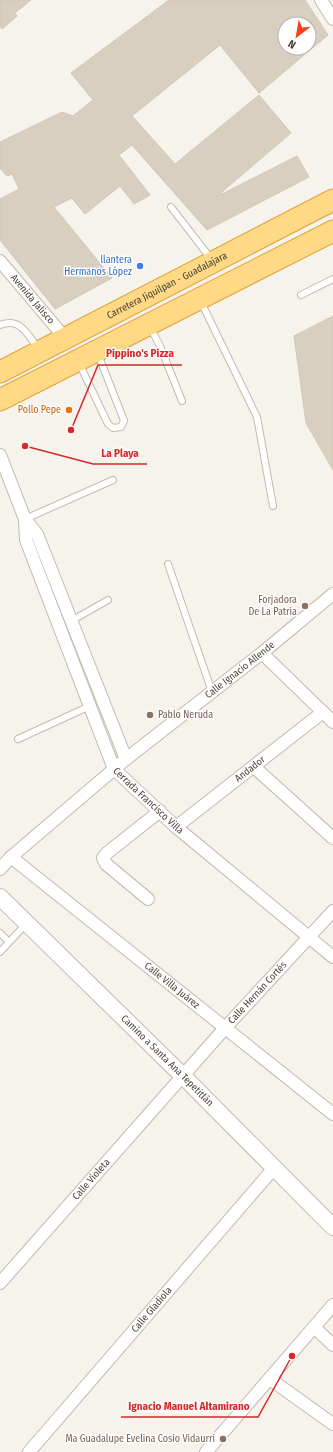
<svg xmlns="http://www.w3.org/2000/svg" width="333" height="1452" viewBox="0 0 333 1452" font-family="'Fira Sans Condensed',sans-serif">
	<style>
		.building { fill: #d8cfc1; stroke: #d3c7b4; fill-rule: evenodd }
		.lines { fill: none; stroke-linecap: round; stroke-linejoin: round }
		.service-casing { stroke: #c2bbae; stroke-width: 8 }
		.minor-casing { stroke: #c2bbae; stroke-width: 14 }
		.tertiary-casing { stroke: #c2bbae; stroke-width: 18 }
		.trunk-casing { stroke: #e0a43c; stroke-width: 23 }
		.service { stroke: #fff; stroke-width: 6 }
		.minor { stroke: #fff; stroke-width: 12 }
		.tertiary { stroke: #fff; stroke-width: 16 }
		.trunk { stroke: #ffd985; stroke-width: 21 }
		.shop-dot { fill: #3f7fe0; stroke: #fff; stroke-width: 1.5 }
		.food-dot { fill: #e8710a; stroke: #fff; stroke-width: 1.5 }
		.education-dot { fill: #8d6e63; stroke: #fff; stroke-width: 1.5 }
		.labels { text-anchor: middle; dominant-baseline: central; stroke-width: 3; stroke-linejoin: round; paint-order: stroke }
		.shop-label { font-size: 10px; fill: #366cbe; stroke: #fff; text-anchor: end }
		.street-label { font-size: 10px; fill: #4b4439; stroke: #fff }
		.food-label { font-size: 10px; fill: #c56008; stroke: #fff; text-anchor: end }
		.education-label { font-size: 10px; fill: #785e54; stroke: #fff; text-anchor: end }
		.leader { fill: none; stroke: #d62828; stroke-width: 1.5 }
		.callout-dot { fill: #d62828; stroke: #fff; stroke-width: 1.5 }
		.callout-label { font-size: 11px; text-anchor: middle; font-weight: bold; fill: #d62828; stroke: #fff; stroke-width: 3; stroke-linejoin: round; paint-order: stroke }
	</style>
	<rect width="100%" height="100%" fill="#f6f3ec"/>
	<path class="building" d="M0,0h31l-16,13 2,3 -15,13 -2,-3z
		M169,0h136l23,35 -69,58 -39,-48 -88,71 43,48 84,-69 32,38 -75,64 81,-41 12,21 -102,53 -75,-85 -13,10 31,40 -16,9 -14,-18 -35,28 -13,-16 -18,9 58,71 -57,31 -55,-69v-41l19,-10 -7,-15 -5,2 -7,-8v-26l62,-30 11,4 20,-16 -22,-27zM285,24h24v24h-24z
		M333,316v154l-27,-47 -12,-87z"/>
	<g class="lines">
		<defs>
			<path id="service" d="M171,207l41,53
				M301,295l32,-16
				M201,302l56,115 16,89
				M0,325c20,-8 27,9 38,23
				M150,327l10,19 22,55
				M79,363l29,61 5,4 8,-1 3,-6 -1,-3 -25,-64
				M25,519l88,-39
				M168,564l44,128
				M71,621l37,-21
				M18,739l72,-33
				M0,933l9,9
				M0,952l26,-28"/>
			<g id="minor">
				<path d="M321,0l12,19"/>
				<path id="s1" d="M0,261l65,77"/>
				<path d="M0,455l25,64 12,15 89,225"/>
				<path id="s2" d="M25,519l1,21 88,229 62,58 157,130"/>
				<path d="M262,653l71,69"/>
				<path d="M254,767l79,71"/>
				<path id="s3" d="M176,827l147,-115"/>
				<path id="s4" d="M11,857l322,257"/>
				<path id="s5" d="M0,869l11,-12 115,-98 136,-106 71,-59"/>
				<path d="M148,899l-42,-35 -3,-6 4,-5 53,-42"/>
				<path id="s6" d="M0,1283l225,-255 108,-117"/>
				<path d="M314,1327l19,18"/>
				<path d="M270,1379l63,45"/>
				<path id="s7" d="M29,1452l245,-284"/>
				<path d="M206,1452l127,-147"/>
			</g>
			<g id="tertiary">
				<path id="s8" d="M0,897l183,179 150,151"/>
			</g>
			<g id="trunk">
				<path id="s9" d="M0,372l333,-172"/>
				<path d="M0,400l333,-169"/>
			</g>
		</defs>
		<use href="#service" class="service-casing"/>
		<use href="#minor" class="minor-casing"/>
		<use href="#tertiary" class="tertiary-casing"/>
		<use href="#trunk" class="trunk-casing"/>
		<use href="#service" class="service"/>
		<use href="#minor" class="minor"/>
		<use href="#tertiary" class="tertiary"/>
		<use href="#trunk" class="trunk"/>
	</g>
	<circle class="shop-dot" cx="140" cy="266" r="4"/>
	<circle class="food-dot" cx="69" cy="410" r="4"/>
	<g class="education-dot">
		<circle cx="305" cy="606" r="4"/>
		<circle cx="150" cy="715" r="4"/>
		<circle cx="223" cy="1439" r="4"/>
	</g>
	<g class="labels">
		<g class="shop-label">
			<text x="132" y="260">llantera<tspan x="132" dy="12">Hermanos López</tspan></text>
		</g>
		<g class="street-label">
			<text stroke="none"><textPath href="#s9" startOffset="188">Carretera Jiquilpan - Guadalajara</textPath></text>
			<text stroke="none"><textPath href="#s1" startOffset="50">Avenida Jalisco</textPath></text>
			<text stroke="none"><textPath href="#s5" startOffset="312">Calle Ignacio Allende</textPath></text>
			<text stroke="none"><textPath href="#s3" startOffset="94">Andador</textPath></text>
			<text stroke="none"><textPath href="#s2" startOffset="313">Cerrada Francisco Villa</textPath></text>
			<text stroke="none"><textPath href="#s4" startOffset="206">Calle Villa Juárez</textPath></text>
			<text stroke="none"><textPath href="#s6" startOffset="388">Calle Hernán Cortés</textPath></text>
			<text stroke="none"><textPath href="#s8" startOffset="234">Camino a Santa Ana Tepetitlán</textPath></text>
			<text stroke="none"><textPath href="#s6" startOffset="138">Calle Violeta</textPath></text>
			<text stroke="none"><textPath href="#s7" startOffset="188">Calle Gladiola</textPath></text>
		</g>
		<g class="food-label">
			<text x="61" y="410">Pollo Pepe</text>
		</g>
		<g class="education-label">
			<text x="297" y="600">Forjadora<tspan x="297" dy="12">De La Patria</tspan></text>
			<text x="158" y="715" text-anchor="start">Pablo Neruda</text>
			<text x="215" y="1439">Ma Guadalupe Evelina Cosio Vidaurri</text>
		</g>
	</g>
	<path class="leader" d="M71 430L98 365H182M25 446L93 464H147M292 1356L258 1417H121"/>
	<g class="callout-dot">
		<circle cx="71" cy="430" r="4"/>
		<circle cx="25" cy="446" r="4"/>
		<circle cx="292" cy="1356" r="4"/>
	</g>
	<g class="callout-label">
		<text x="140" y="357">Pippino's Pizza</text>
		<text x="120" y="457">La Playa</text>
		<text x="189" y="1410">Ignacio Manuel Altamirano</text>
	</g>
	<g transform="translate(297 36) rotate(211)"><circle r="19" fill="#ffffff" stroke="#b7b4b0"/>
	<path d="M0-3L7 15L0 10L-7 15Z" fill="#fc3f1d"/>
	<text y="-6" font-size="11" font-weight="bold" text-anchor="middle" fill="#4b4439">N</text>
	</g>
</svg>
